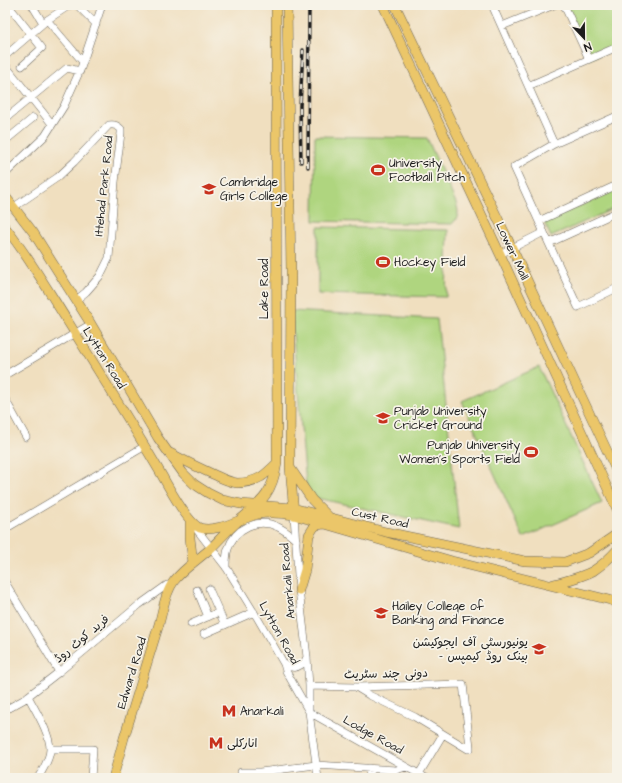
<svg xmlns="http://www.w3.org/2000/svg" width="622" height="783" viewBox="0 0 622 783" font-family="'Architects Daughter','Playpen Sans Arabic',sans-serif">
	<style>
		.green { fill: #afd57f; stroke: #66784e }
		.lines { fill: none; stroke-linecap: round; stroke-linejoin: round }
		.minor-casing { stroke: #666055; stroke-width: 8 }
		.major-casing { stroke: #666055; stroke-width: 10 }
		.minor { stroke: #fff; stroke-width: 7 }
		.major { stroke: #ebc669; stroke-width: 9 }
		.rail-casing { stroke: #1c1c1c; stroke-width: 3.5 }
		.rail { stroke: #f7f3e8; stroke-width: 2; stroke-dasharray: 6; stroke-linecap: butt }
		.labels { text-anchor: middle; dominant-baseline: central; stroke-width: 3.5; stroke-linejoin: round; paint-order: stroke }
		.poi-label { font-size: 12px; fill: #1c1c1c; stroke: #f7f3e8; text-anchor: start }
		.street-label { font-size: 12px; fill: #1c1c1c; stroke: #f7f3e8 }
	</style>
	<rect width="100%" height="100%" fill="#f7f3e8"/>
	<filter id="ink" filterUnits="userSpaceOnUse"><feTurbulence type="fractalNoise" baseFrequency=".025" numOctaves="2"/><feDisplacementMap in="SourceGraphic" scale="8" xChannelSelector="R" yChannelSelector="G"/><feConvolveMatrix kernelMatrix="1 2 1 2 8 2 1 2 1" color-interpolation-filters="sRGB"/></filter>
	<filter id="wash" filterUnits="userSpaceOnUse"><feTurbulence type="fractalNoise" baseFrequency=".012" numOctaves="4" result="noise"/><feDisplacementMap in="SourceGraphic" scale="16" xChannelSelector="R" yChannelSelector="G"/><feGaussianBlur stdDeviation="0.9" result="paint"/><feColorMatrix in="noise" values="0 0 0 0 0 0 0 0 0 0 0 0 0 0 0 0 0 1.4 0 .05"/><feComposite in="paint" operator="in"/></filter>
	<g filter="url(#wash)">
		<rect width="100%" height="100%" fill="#f0dfbf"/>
		<path class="green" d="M564,5h53v42l-28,12z
			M315,136l112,2 29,65c3,9 3,14 -4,21l-138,-3z
			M617,189v18l-66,30 -7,-15z
			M318,227l130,3 -2,67 -128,-3z
			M291,311l146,8 22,210 -152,-33z
			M539,367l63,136 -79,35 -61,-137z"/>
	</g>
	<g filter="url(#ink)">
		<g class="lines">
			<defs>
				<path id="minor" d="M8,5l34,43 -20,18
					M32,5l11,18
					M77,5l19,19
					M492,5l62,139
					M564,5l25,54
					M47,20l36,42
					M502,26l52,-21
					M5,56l42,-36 23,-15
					M5,65l47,59
					M528,86l89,-39
					M617,116l-63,28 -40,23 64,140 39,-19
					M5,119l62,-51 13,3
					M5,141l28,-23
					M5,174l40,-38 19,-30 17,-38 21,-63
					M14,207l44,-30 16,-15 35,-37c5,-1 8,0 12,4v4l-6,49 -6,76 -9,18 -14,16 -10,8
					M539,221l78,-36
					M549,243l68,-31
					M500,254l44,-22
					M5,375l86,-51
					M5,399l21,38
					M294,515l5,75 8,67 2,29v26l9,66
					M194,526l32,41 32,52 26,45 2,7 22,39
					M5,529l140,-83
					M226,567c0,-6 0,-12 2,-18 7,-21 30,-32 50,-22 7,3 12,8 18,13
					M5,582l54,90
					M209,589l16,36
					M197,590l11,27
					M191,624l28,-12
					M204,634l50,-22
					M284,664c2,1 4,3 7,3 7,2 14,-4 16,-10
					M309,686l47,1 107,-3 7,63v2h-2l-53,-32 -46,-22 -13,-8
					M28,696c7,14 22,37 22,53 0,10 -7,20 -12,29
					M5,710l18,-10 36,-28 80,-67 28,-20h5
					M309,712l117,66
					M50,749h43l-2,29
					M369,768l1,10
					M241,772h19l56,-7 80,5 10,-3
					M419,774l24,-40"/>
				<path id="major" d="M287,5l1,70 3,197 -1,195 4,46
					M383,5l117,249 117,255
					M395,5l117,243 105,224
					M5,196l28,36 58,92 67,114 25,35 11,11 14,9 14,7 19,4 52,4 93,24 139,29 40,1 24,-9 28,-19
					M5,227c24,30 44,65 65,98 30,49 61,97 90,147 7,12 27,51 40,56 17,5 41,-10 58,-14 12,-2 24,-1 36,1l158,46 158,39 7,3
					M170,453c15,8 31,16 47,23 6,3 13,6 20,7 8,0 17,-2 24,-6 6,-4 11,-9 16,-14
					M291,469l21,31 16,16
					M190,521v17l3,25
					M551,585c13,-4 29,-7 42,-14 9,-6 17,-13 24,-21
					M299,590l6,-20 4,-35 5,-8 3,-2 7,-1
					M113,778l11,-40 35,-114c4,-14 6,-31 15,-43 10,-13 25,-22 37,-33 8,-8 16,-17 24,-24 24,-21 37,-27 42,-61l-1,-458"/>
			</defs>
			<use href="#minor" class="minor-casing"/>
			<use href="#major" class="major-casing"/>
			<use href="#minor" class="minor"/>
			<use href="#major" class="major"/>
			<defs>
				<path id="rail" d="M301,162l-1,-56 3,-56
					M308,167l1,-162"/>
			</defs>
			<use href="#rail" class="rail-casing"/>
			<use href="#rail" class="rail"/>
		</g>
	</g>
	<defs>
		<symbol id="stadium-bare" viewBox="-9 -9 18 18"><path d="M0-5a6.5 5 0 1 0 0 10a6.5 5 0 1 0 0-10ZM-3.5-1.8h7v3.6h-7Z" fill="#c8321e" stroke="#f7f3e8" stroke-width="2.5" paint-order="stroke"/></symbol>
		<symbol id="university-bare" viewBox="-9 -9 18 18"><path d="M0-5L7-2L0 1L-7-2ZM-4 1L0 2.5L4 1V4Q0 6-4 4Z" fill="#c8321e" stroke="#f7f3e8" stroke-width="2.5" paint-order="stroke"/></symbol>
		<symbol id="metro-bare" viewBox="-9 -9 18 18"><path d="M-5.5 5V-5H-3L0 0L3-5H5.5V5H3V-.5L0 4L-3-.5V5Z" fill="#c8321e" stroke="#f7f3e8" stroke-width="2.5" paint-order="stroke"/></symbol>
	</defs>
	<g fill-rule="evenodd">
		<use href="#stadium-bare" x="368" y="160" width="20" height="20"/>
		<use href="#university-bare" x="199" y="179" width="20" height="20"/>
		<use href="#stadium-bare" x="373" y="252" width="20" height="20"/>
		<use href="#university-bare" x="373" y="408" width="20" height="20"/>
		<use href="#stadium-bare" x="521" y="442" width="20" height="20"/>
		<use href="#university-bare" x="371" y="603" width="20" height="20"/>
		<use href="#university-bare" x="529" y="639" width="20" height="20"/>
		<use href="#metro-bare" x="219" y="701" width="20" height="20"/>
		<use href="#metro-bare" x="206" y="733" width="20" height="20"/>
	</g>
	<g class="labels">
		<g class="poi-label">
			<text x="389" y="163">University<tspan x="389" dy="14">Football Pitch</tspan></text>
			<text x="220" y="182">Cambridge<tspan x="220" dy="14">Girls College</tspan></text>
			<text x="394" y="262">Hockey Field</text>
			<text x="394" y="411">Punjab University<tspan x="394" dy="14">Cricket Ground</tspan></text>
			<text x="520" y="445" text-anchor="end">Punjab University<tspan x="520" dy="14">Women's Sports Field</tspan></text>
			<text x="392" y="606">Hailey College of<tspan x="392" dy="14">Banking and Finance</tspan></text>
			<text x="528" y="642" text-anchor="end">یونیورسٹی آف ایجوکیشن<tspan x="528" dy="14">- بینک روڈ کیمپس</tspan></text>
			<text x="240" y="711">Anarkali</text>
			<text x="227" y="743">انارکلی</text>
		</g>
		<g class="street-label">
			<text transform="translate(104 186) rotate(-84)">Ittehad Park Road</text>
			<text transform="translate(512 251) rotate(65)">Lower Mall</text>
			<text transform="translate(264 289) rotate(-90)">Lake Road</text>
			<text transform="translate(104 358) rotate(58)">Lytton Road</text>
			<text transform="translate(380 518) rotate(13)">Cust Road</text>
			<text transform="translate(288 581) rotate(-95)">Anarkali Road</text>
			<text transform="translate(279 633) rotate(61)">Lytton Road</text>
			<text transform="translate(82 639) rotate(-40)">فرید کوٹ روڈ</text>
			<text transform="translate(132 673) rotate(-73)">Edward Road</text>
			<text transform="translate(386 674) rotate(-1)">دونی چند سٹریٹ</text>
			<text transform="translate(373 735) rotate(29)">Lodge Road</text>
		</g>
	</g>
	<rect width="622" height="783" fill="none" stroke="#f7f3e8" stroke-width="20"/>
	<g transform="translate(584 38) rotate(158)" stroke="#f7f3e8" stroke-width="3" paint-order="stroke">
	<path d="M0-3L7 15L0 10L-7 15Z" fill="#1c1c1c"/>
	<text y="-6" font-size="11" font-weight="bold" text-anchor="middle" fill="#1c1c1c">N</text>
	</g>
</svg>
